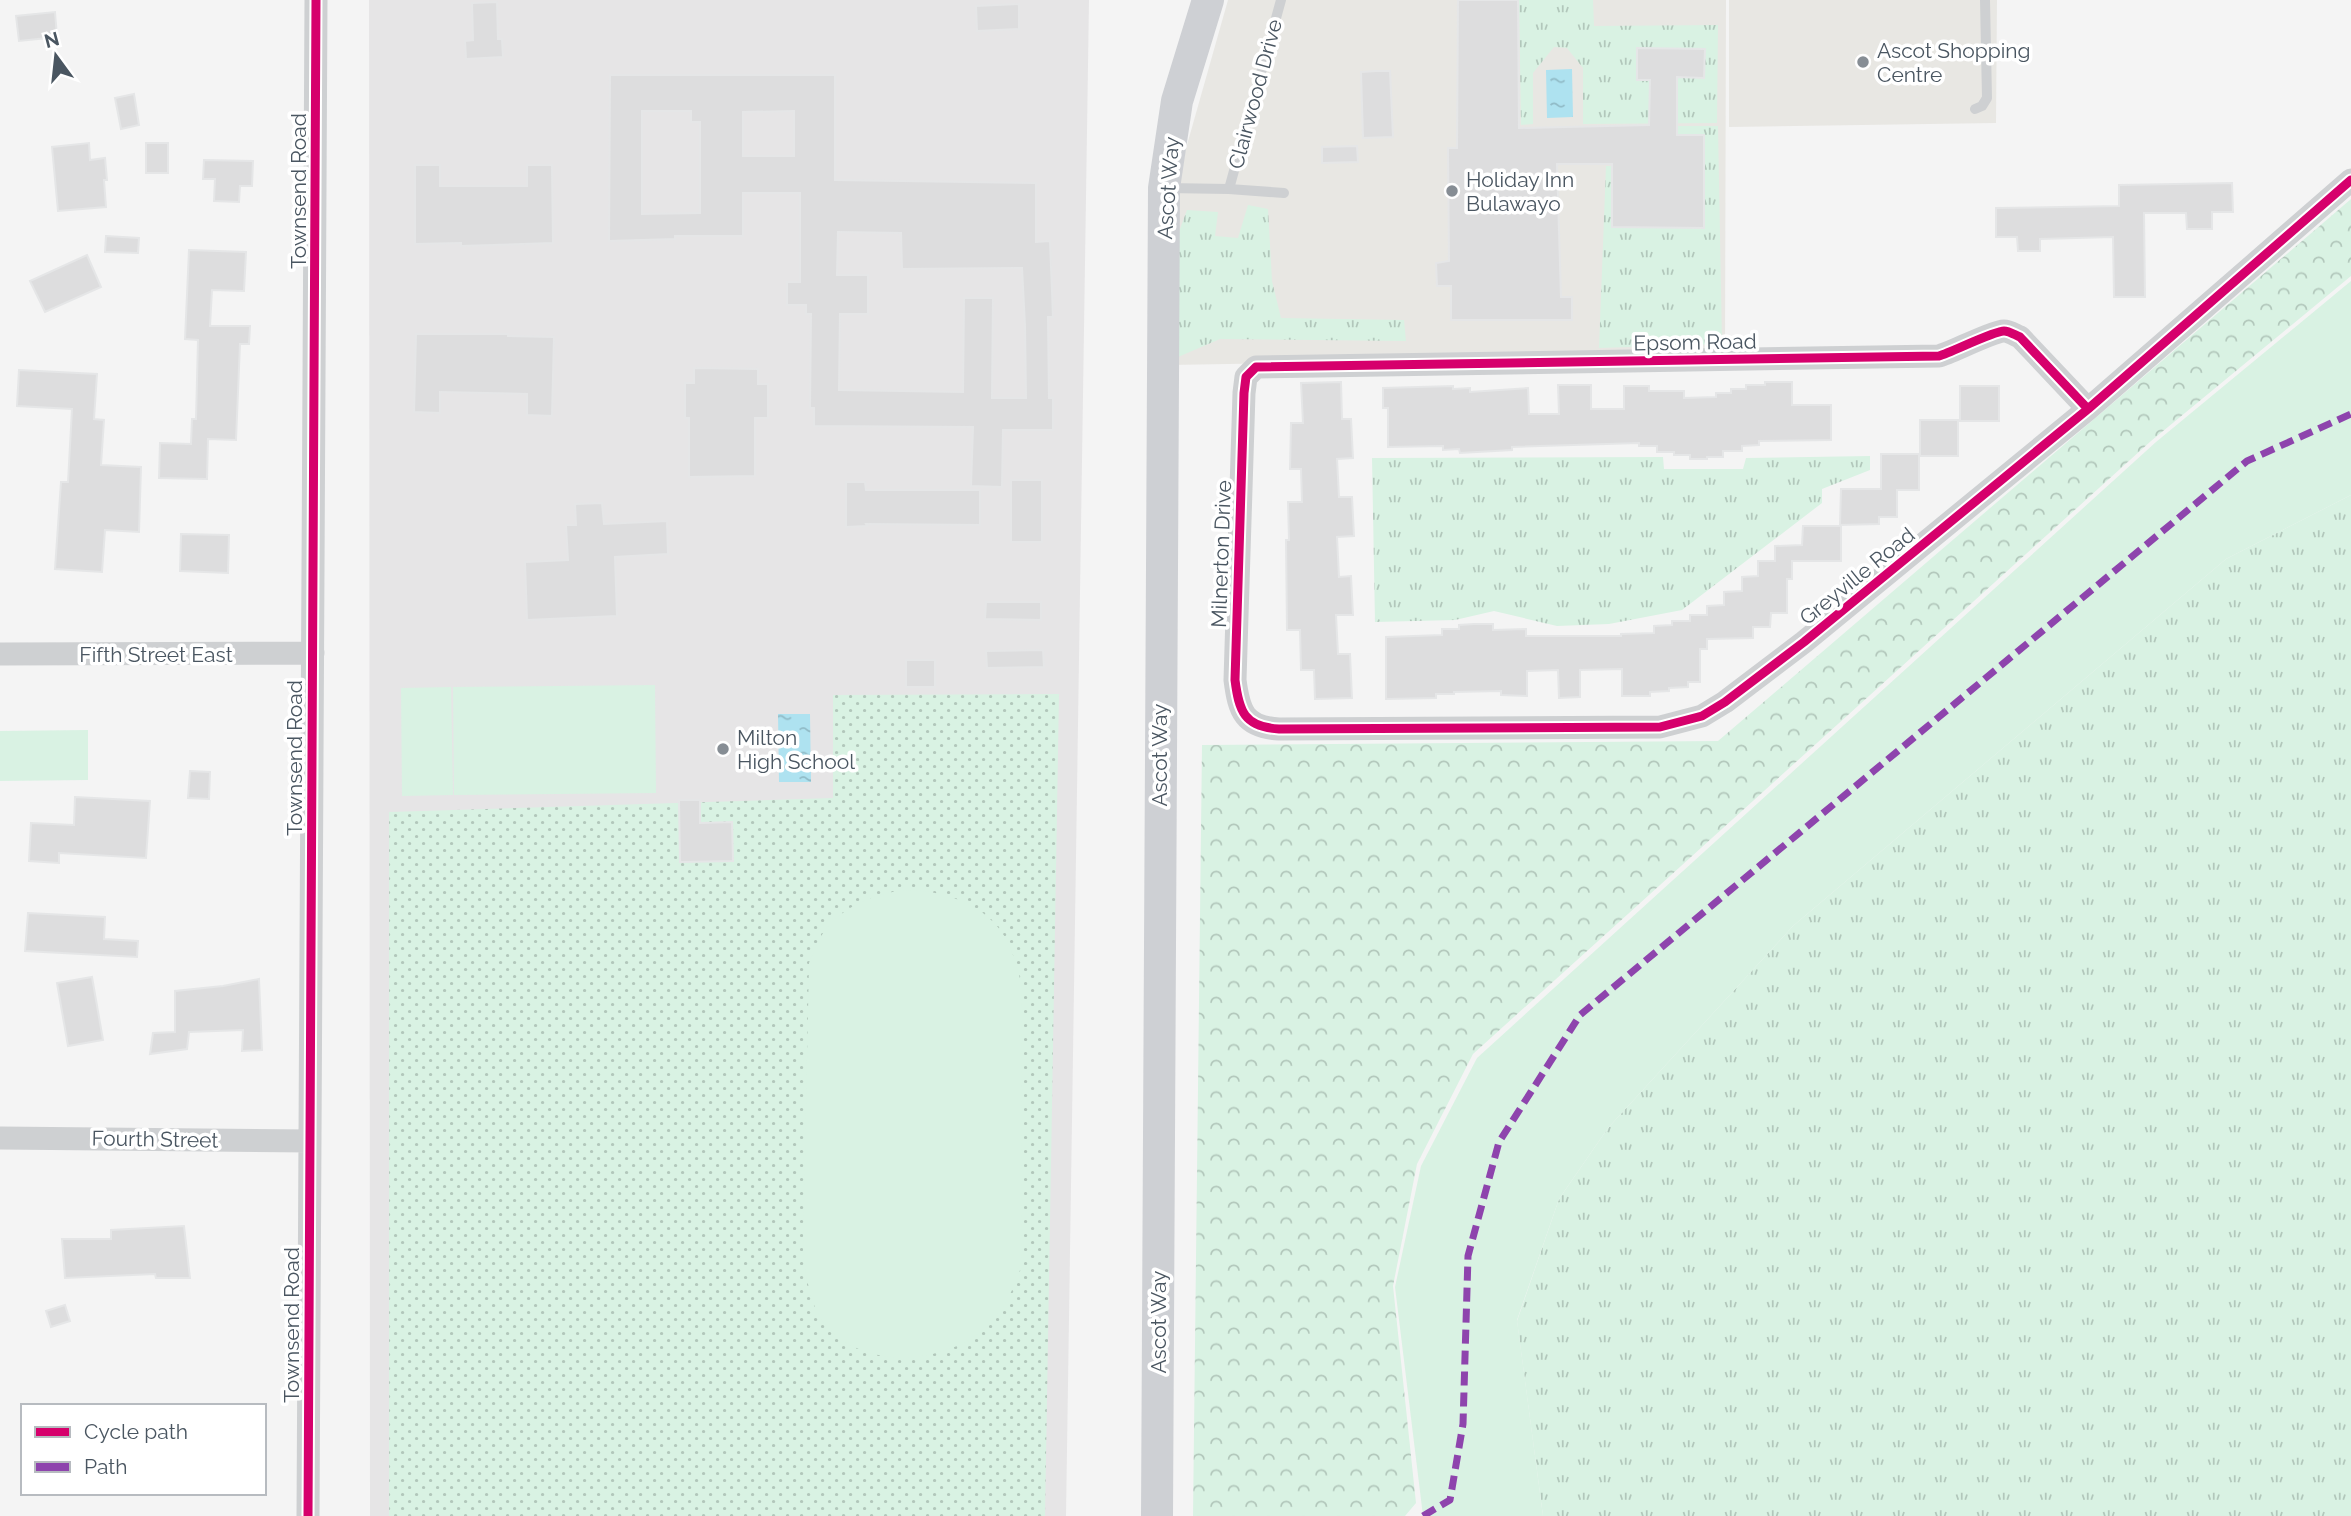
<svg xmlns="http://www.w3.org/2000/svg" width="2351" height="1516" viewBox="0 0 2351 1516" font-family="Raleway,sans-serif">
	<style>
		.commercial { fill: #e8e7e3 }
		.education { fill: #e6e5e6 }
		.grass { fill: url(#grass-tufts) }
		.forest { fill: url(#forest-crowns) }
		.park { fill: url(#park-dots) }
		.garden { fill: #d9f2e3 }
		.water { fill: url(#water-ripples) }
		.building { fill: #ddddde; stroke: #e5e6e7; stroke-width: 2; fill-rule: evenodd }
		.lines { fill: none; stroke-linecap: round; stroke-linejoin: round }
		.service { stroke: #ced0d2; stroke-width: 10 }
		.minor { stroke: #ced0d2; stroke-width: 23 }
		.secondary { stroke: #ced0d4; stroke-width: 32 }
		.quiet { stroke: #8e44ad; stroke-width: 7; stroke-dasharray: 14 7; stroke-linecap: butt }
		.cycleway-casing { stroke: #fff; stroke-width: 13 }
		.cycleway { stroke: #d6006c; stroke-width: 9 }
		.poi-dot { fill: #868d94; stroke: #fff; stroke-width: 2.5 }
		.labels { text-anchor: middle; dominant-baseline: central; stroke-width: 7; stroke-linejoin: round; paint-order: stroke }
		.poi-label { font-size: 21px; fill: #4a5661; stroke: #fff; text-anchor: start }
		.street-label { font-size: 21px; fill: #4a5661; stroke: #fff }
	</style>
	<defs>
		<pattern id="grass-tufts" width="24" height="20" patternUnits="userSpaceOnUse" patternTransform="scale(1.75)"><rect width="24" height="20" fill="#d9f2e3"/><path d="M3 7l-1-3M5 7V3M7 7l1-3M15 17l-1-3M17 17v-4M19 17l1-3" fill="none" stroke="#b2c7bb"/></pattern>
		<pattern id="forest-crowns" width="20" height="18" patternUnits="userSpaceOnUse" patternTransform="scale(1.75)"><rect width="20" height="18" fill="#d9f2e3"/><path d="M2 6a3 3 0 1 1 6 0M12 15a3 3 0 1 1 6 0" fill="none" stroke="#b2c7bb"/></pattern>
		<pattern id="park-dots" width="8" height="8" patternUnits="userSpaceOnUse" patternTransform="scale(1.75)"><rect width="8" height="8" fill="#d9f2e3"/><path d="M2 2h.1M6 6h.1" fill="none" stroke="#b2c7bb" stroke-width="1.8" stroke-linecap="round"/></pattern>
		<pattern id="water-ripples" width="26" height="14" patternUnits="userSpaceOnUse" patternTransform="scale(1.75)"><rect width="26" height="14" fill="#aee2f0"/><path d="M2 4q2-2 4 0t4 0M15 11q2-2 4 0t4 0" fill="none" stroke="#90bac6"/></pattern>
	</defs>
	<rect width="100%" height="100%" fill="#f4f4f4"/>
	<path class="commercial" d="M1228,0h498l-1,356 -556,9 4,-134 12,-79z
		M1729,0h268l-1,123 -267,4z"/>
	<path class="education" d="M369,0h720l-23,1516h-696z"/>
	<path class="grass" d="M1519,0h74l1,26 124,-1 -1,98 -134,1v-56l-16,-20 -13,-1 -21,26v51l-12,1z
		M1653,126h65l4,218 -123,4 7,-182h19z
		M1248,205l20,4 4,72 9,37 123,2 2,21 -186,-2 -42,18 -1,-120 10,-27 31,2 -3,24 23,2z
		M1870,456v14l-48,19v14l-140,107 -73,14 -52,2 -63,-15 -39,9 -80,2 -3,-164 291,-1 1,12h79l3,-11z
		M2351,495v1021h-808l-26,-195 42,-122 49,-71 185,-202 433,-367z"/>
	<path class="forest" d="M2351,199v77l-200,165 -678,613 -56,110 -24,122 23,217 -11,13h-212l9,-771 516,-4z"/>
	<path class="park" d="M1059,694l-14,822h-656v-704l444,-14v-103z"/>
	<path class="garden" d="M2351,281v214l-125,64 -433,367 -185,202 -49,71 -42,121 26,196h-120l-28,-229 26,-121 56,-108 679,-616z
		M655,685l1,108 -202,2 -1,-108z
		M451,687l2,108 -51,1 -1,-108z
		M88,730v50l-88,1v-50z
		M905,890c35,0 75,12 96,41 12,17 16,37 21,56l-1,280c-7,22 -17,43 -35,60 -40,37 -118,43 -157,2 -19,-20 -22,-49 -26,-75l6,-291c6,-13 11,-29 21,-39 19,-20 49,-31 75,-34z"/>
	<path class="water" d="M1572,69l1,48 -26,1 -1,-48z
		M778,714h32l1,68h-32z"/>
	<path class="building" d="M1458,0h60l1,128 130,-3 1,-45h-13v-32l68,1 -1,29 -27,-1v58h27v93l-92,-1v-63h-55l4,133h11v23h-121v-34h-14l-1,-23 13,-2 -1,-113h9z
		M497,2l1,37h4l1,18 -37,2 -1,-18 8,-1 -1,-37z
		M1019,4v25l-42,2 -1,-25z
		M55,12l2,25 -38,4 -3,-25z
		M1376,71h14l3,66 -30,1 -2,-66z
		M610,75h225v105l201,3v59l14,-1 3,76h-5l1,81h4v32h-50l-1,57 -31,-1 2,-59 -159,-1v-18h-4l1,-94h-5v-9h-19v-23h13v-89h-57v43h-68v3l-66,2zM642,111h49v11h9v91l-58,1zM794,111v45h-51v-44zM838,232l63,1 1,36 120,-1 3,58 1,72h-34l1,-100h-29l-1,94 -124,-2 1,-76h28v-39h-31z
		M134,94l5,31 -18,4 -6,-31z
		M89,143l1,17 15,-2 2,22h-3l2,27 -48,4 -6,-64z
		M146,143h22v30h-22z
		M1357,146l1,16 -36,1v-16z
		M204,160l49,1 -1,25h-12l-1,16 -25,-1 1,-22h-12z
		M415,165h25v21h87v-21h25l1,78 -92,3v-3l-46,1z
		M2232,183l1,29h-21v17h-25l-1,-16h-42l1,84h-31l-1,-60 -73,2v12h-22l-1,-14h-21v-29l123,-2v-21z
		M106,236l33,2 -1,15 -33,-1z
		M189,250l57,2 -2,39 -32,-1 -2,36h40l-1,18h-9l-4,96 -28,-1 -1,40 -48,-1 1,-35 31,1 1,-25h4l2,-79 -13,-1z
		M87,255l14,32 -56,25 -15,-31z
		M416,334h92v2l46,1 -2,79 -25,-1v-21l-87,-2v21l-26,-1z
		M694,368l64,1v15h10v34h-13v58l-66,1v-59h-4v-35h9z
		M19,370l78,4 -3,45 10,1 -3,45 40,2 -2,65 -34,-2 -3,42 -47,-3 6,-87h7l4,-73 -55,-3z
		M1341,382l1,37h9l2,39 -16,1 2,38h13l2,39 -17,1 2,40 12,-1 2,39h-17l2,39h12l2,44 -37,1 -1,-29h-13l-1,-40h-13l-1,-90h3l-1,-38h14l-1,-33h-11l1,-46h12l-2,-40z
		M1765,382h27v23h39v35l-72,1v4l-17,1v5h-19v6h-16v2h-17v-4h-16v-3h-17v-6h-18v-3l-127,4v3l-52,3 -1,-4 -16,1v-4l-55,1v-39h-5v-20l70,-2v3l17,-1v4l58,-4 1,26h30l-1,-29h33v24h33v-23h25v5h35v7l32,-1v-4h15v-4h15v-4h19z
		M1960,386h39v35h-39z
		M1920,420h38v36h-38z
		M1881,454h38v36h-22v27h-18v7l-39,1 1,-36h40z
		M1011,480h31v62h-31z
		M846,482h19l1,8h114v35l-114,-1 1,2 -21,1z
		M602,503l2,21 63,-3 1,33 -53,3 2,59 -90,4 -2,-58 43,-2 -2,-35h10l-1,-21z
		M1803,526h38v35h-49v18h-5v34h-16l-1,14h-17v11l-46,1v10h-7v33h-12v5l-19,1v3l-19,1v4h-28v-27l-42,1v27l-21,1 -1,-28 -31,1v25l-26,-1v-4l-47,1v2h-18v4l-50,1v-62l56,-2v-6h17v-4l15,-1h19v6l33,-1v7h95v-2l33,-1v-7l18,-1v-4h18v-6h17v-9l17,-1v-13l18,-1v-14l16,-1v-15h17v-15l27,-1z
		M181,534l48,1 -1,38 -48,-2z
		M986,602h55v18l-56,-1z
		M1043,650l1,17 -57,1 -1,-17z
		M906,660h29v27h-29z
		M190,771l20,1 -1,27 -21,-1z
		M75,797l75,4 -4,57 -87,-5v10l-30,-2 2,-38 43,2z
		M679,800h21v23l32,-1 1,39 -53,1z
		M28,913l77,4 -1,22 34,2 -1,16 -112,-6z
		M92,977l11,63 -35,6 -11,-63z
		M259,979l3,71 -20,1 1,-21 -54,2 -2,17 -37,5 3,-21 22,-1v-41l48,-5z
		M184,1226l6,52h-34l-1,-4 -90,4 -3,-39h49v-9z
		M65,1305l5,16 -19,6 -5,-16z"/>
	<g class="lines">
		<path class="service" d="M1975,109l7,-3 5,-8 -2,-98
			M1166,188l63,1 55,4
			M1229,189l52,-189"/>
		<path class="minor" d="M2088,409l-68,-72c-5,-2 -11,-6 -16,-6 -10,0 -52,21 -65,25l-683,11 -10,10 -2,16 -9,287c4,31 9,47 44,49l381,-2 42,-11 23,-14 79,-60 284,-233 263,-229
			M0,654l313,-1
			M0,1138l310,3
			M308,1516l8,-1516"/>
		<path class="secondary" d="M1157,1516l7,-1328 13,-87 31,-101"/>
		<path class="quiet" d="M1423,1516l27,-16 13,-76 5,-168 31,-114 81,-127 667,-554 104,-47"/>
		<defs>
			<path id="cycleway" d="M2088,409l-68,-72c-5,-2 -11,-6 -16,-6 -10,0 -52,21 -65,25l-683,11 -10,10 -2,16 -9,287c4,31 9,47 44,49l381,-2 42,-11 23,-14 79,-60 284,-233 263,-229
				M308,1516l8,-1516"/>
		</defs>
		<use href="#cycleway" class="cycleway-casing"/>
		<use href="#cycleway" class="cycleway"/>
	</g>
	<g class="poi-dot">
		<circle cx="1863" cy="62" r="7"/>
		<circle cx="1452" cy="191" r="7"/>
		<circle cx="723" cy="749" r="7"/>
	</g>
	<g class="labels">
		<g class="poi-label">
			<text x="1877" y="50">Ascot Shopping<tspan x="1877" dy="24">Centre</tspan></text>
			<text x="1466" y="179">Holiday Inn<tspan x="1466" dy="24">Bulawayo</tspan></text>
			<text x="737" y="737">Milton<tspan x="737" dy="24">High School</tspan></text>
		</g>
		<g class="street-label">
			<text transform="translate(1255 94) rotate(-75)">Clairwood Drive</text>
			<text transform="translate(1168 188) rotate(-86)">Ascot Way</text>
			<text transform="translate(298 191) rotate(-90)">Townsend Road</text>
			<text transform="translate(1695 342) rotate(-1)">Epsom Road</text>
			<text transform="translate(1221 554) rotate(-88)">Milnerton Drive</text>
			<text transform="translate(1857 576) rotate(-39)">Greyville Road</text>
			<text x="156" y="654">Fifth Street East</text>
			<text transform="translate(1159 755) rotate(-90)">Ascot Way</text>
			<text transform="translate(294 758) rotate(-90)">Townsend Road</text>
			<text transform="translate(155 1139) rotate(1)">Fourth Street</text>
			<text transform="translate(1158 1322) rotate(-90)">Ascot Way</text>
			<text transform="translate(291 1325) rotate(-90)">Townsend Road</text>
		</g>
	</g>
	<rect x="21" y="1404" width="245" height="91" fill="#ffffff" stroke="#b7bbc0" stroke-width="2"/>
	<rect x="35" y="1427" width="35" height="10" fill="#d6006c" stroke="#b7bbc0" stroke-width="2"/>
	<text x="84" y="1439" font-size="21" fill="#4a5661">Cycle path</text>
	<rect x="35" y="1462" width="35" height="10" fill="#8e44ad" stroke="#b7bbc0" stroke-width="2"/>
	<text x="84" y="1474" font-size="21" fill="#4a5661">Path</text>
	<g transform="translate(56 56) rotate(345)" stroke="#ffffff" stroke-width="5" paint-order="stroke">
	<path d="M0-5L12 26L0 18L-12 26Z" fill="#4a5661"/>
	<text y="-10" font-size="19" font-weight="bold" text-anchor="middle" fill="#4a5661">N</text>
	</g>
</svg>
